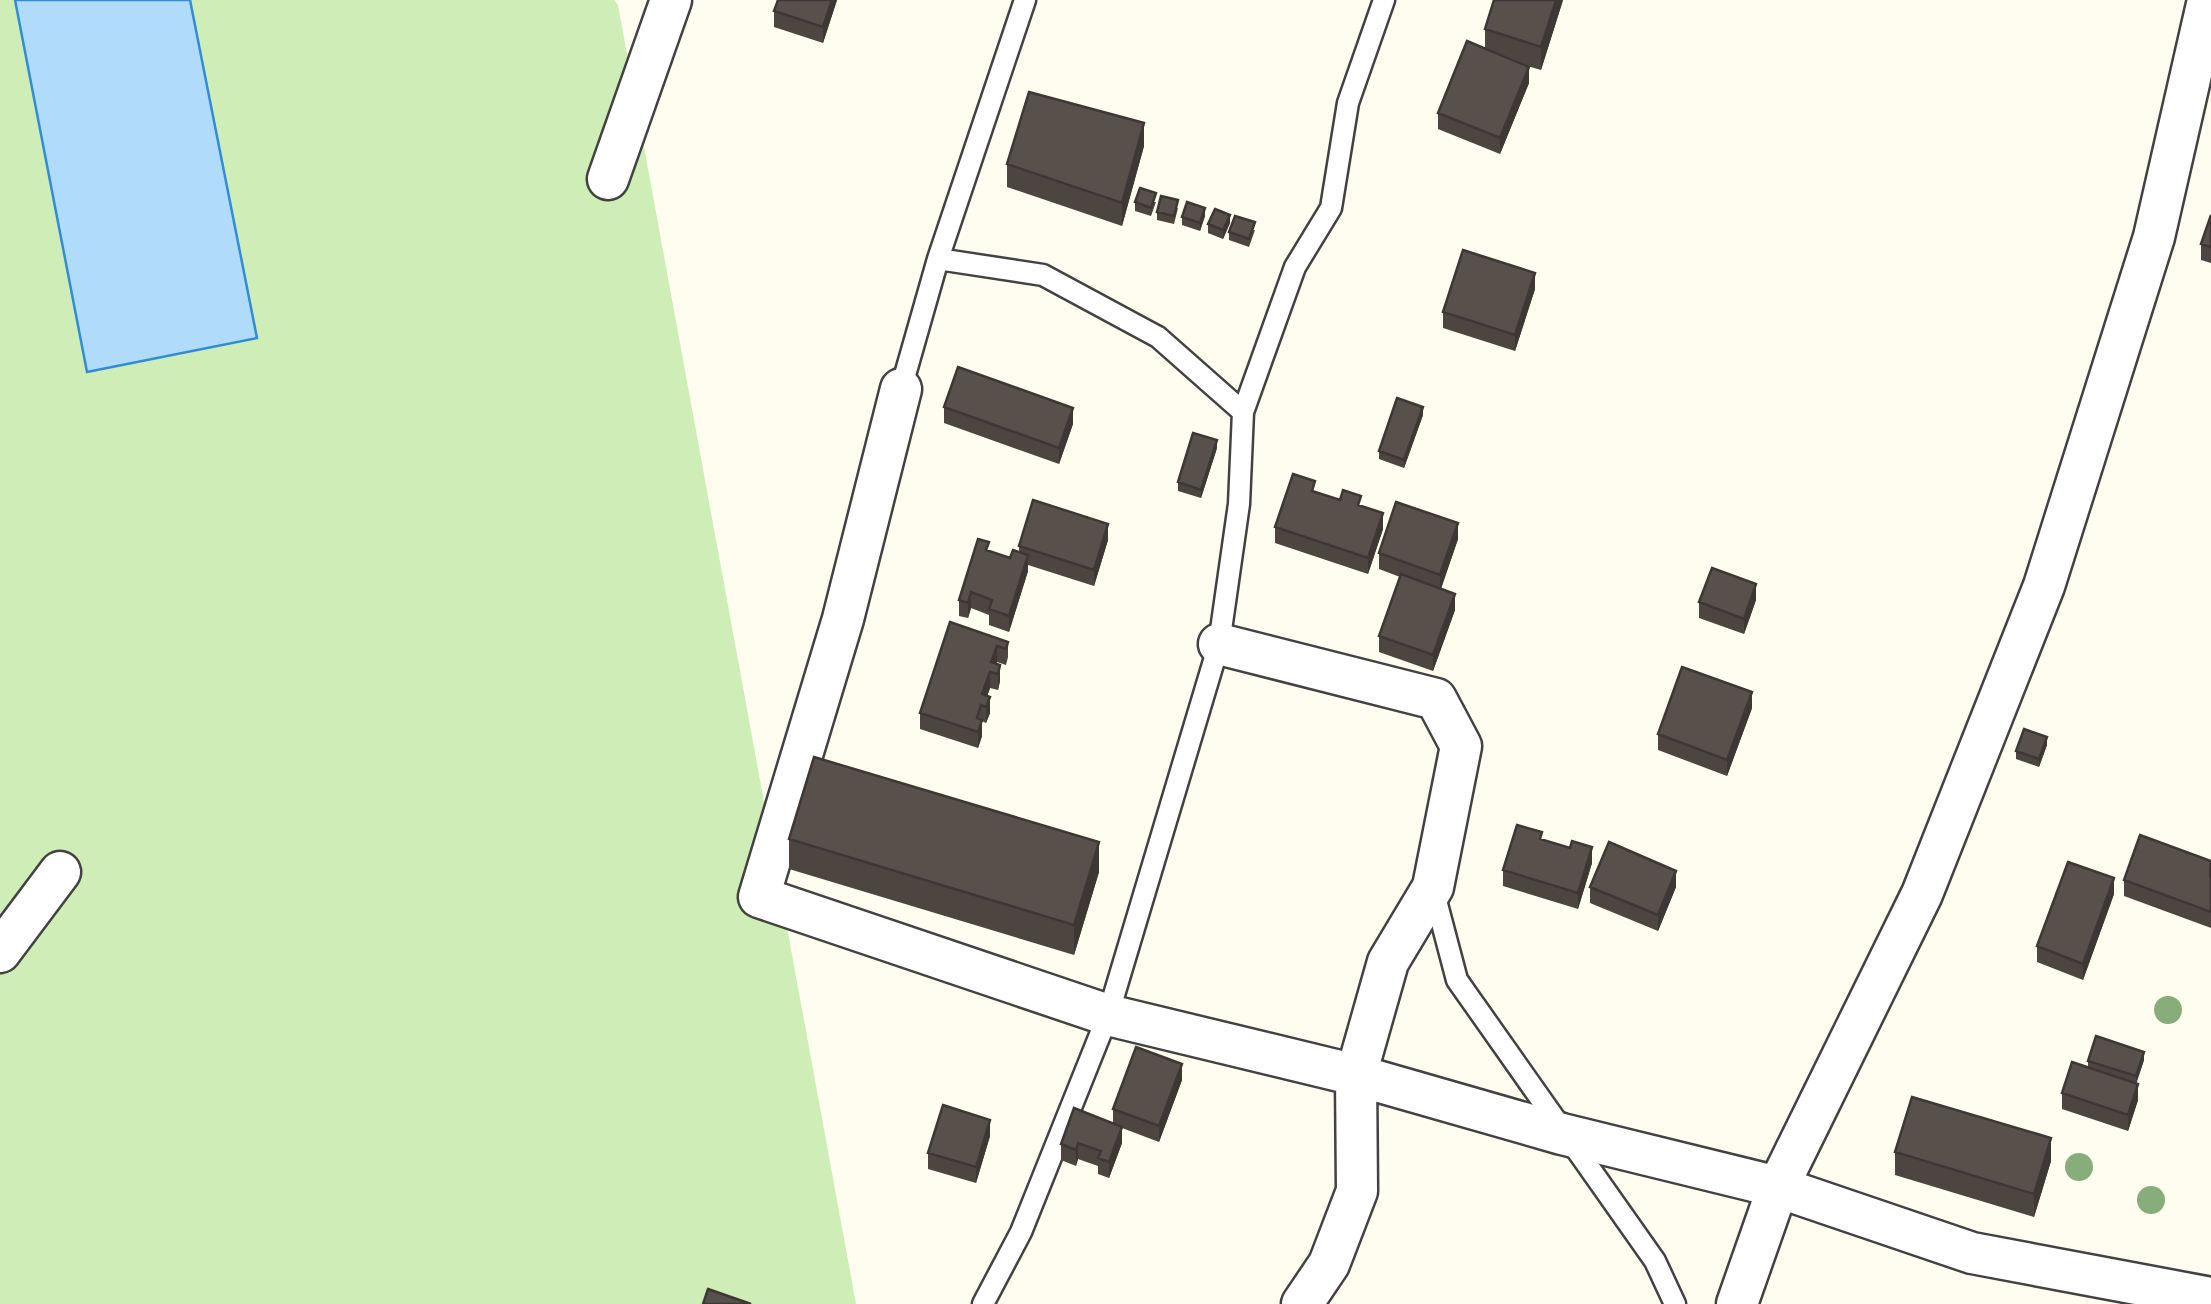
<svg xmlns="http://www.w3.org/2000/svg" width="2211" height="1304" viewBox="0 0 2211 1304" font-family="Merriweather,serif">
	<style>
		.green { fill: #cfedb6 }
		.water { fill: #b0dbfb; stroke: #318cd8; stroke-width: 2.5 }
		.lines { fill: none; stroke-linecap: round; stroke-linejoin: round }
		.lane-casing { stroke: #424242; stroke-width: 25 }
		.street-casing { stroke: #424242; stroke-width: 45 }
		.lane { stroke: #fff; stroke-width: 20 }
		.street { stroke: #fff; stroke-width: 40 }
		.tree { fill: #87ad7a }
		.wall { fill: #4c4540 }
		.shaded-wall { fill: #3e3834 }
		.building { fill: #58504a; stroke: #3e3834; stroke-width: 2.5 }
	</style>
	<rect width="100%" height="100%" fill="#fffdf0"/>
	<path class="green" d="M0,0h614l4,5 238,1299h-856z"/>
	<path class="water" d="M15,0h175l67,338 -170,34z"/>
	<g class="lines">
		<defs>
			<path id="lane" d="M938,259l105,16 115,62 85,75
				M901,389l37,-130 87,-259
				M1433,889l24,91 198,281 20,43
				M983,1304l38,-72 87,-217 111,-371 20,-140 4,-92 52,-145 36,-59 17,-105 36,-103"/>
			<path id="street" d="M608,179l63,-179
				M901,389l-58,230 -84,278 349,118 248,60 206,59 216,53 194,66 239,45
				M1219,644l217,55 25,47 -28,141 -45,75 -32,113 1,116 -28,73 -27,40
				M0,952l60,-80
				M1737,1304l41,-117 144,-293 122,-308 110,-349 54,-237"/>
		</defs>
		<use href="#lane" class="lane-casing"/>
		<use href="#street" class="street-casing"/>
		<use href="#lane" class="lane"/>
		<use href="#street" class="street"/>
	</g>
	<g class="tree">
		<circle cx="2168" cy="1010" r="14"/>
		<circle cx="2079" cy="1167" r="14"/>
		<circle cx="2151" cy="1200" r="14"/>
	</g>
	<path class="wall" d="M778,0h59l-14,43 -49,-16v-16z
		M1563,0l-22,70 -17,-5 5,18 -29,71 -62,-25v-16l47,-64v-20z
		M1144,146l-22,80 -115,-39v-23z
		M1135,202h21l-5,14 -16,-5z
		M1178,208l-4,16 -17,-4v-8z
		M2211,215v48l-10,-3v-16z
		M1205,216l-5,15 -18,-6v-8z
		M1230,223l-7,16 -15,-6v-9z
		M1255,230l-6,17 -20,-7v-8z
		M1535,289l-20,62 -72,-23v-16z
		M944,407l129,17 -14,40 -115,-41z
		M1423,415l-19,53 -25,-9v-8z
		M1217,448l-16,50 -23,-7v-9z
		M1315,492l68,37 -15,45 -93,-31v-16z
		M1458,539l-17,50 14,21 -22,61 -54,-19v-16l21,-59 -21,-8v-16z
		M1108,540l-14,46 -66,-21v6l-19,61 -20,-7v-10l-18,-7 -3,10 -9,-2v-16l30,-49 21,7 9,-6v-6z
		M1756,600l-12,34 -45,-16v-16z
		M950,622l58,20v15l-2,8 -9,-3 -1,2 4,17 -2,9 -8,-2 -3,8 3,17 -4,10 -4,-2v15l-4,12 -58,-19v-16z
		M1752,708l-25,68 -69,-26v-16z
		M2047,745l-8,22 -23,-8v-8z
		M789,839l310,33 -25,83 -285,-86z
		M1542,840l28,8 22,15 -14,46 -75,-23v-16z
		M2211,861v67l-87,-32v-16z
		M1590,887h86l-18,44 -68,-28z
		M2114,894l-31,86 -46,-18v-16z
		M2144,1060l-8,24 2,16 -10,31 -66,-22v-16l26,-26v-6z
		M1182,1080l-23,62 -37,-14v15l-13,35 -11,-4v-8l-20,-7 -2,7 -15,-6v-16l52,-20v-15z
		M990,1136l-14,47 -48,-14v-16z
		M1895,1152l156,9 -17,56 -139,-42z"/>
	<path class="shaded-wall" d="M832,0h5l-14,43v-16z
		M1556,0h7l-22,70v-23z
		M1529,67v16l-29,71v-16z
		M1144,123v23l-22,80v-23z
		M1205,208v8l-5,15v-8z
		M1230,215v8l-7,16v-9z
		M1535,273v16l-20,62v-16z
		M1423,407v8l-19,53v-8z
		M1073,408v16l-14,40v-16z
		M1217,440v8l-16,50v-8z
		M1383,513v16l-15,45v-16z
		M1458,523v16l-18,52v-16z
		M1108,524v16l-14,46v-16z
		M1028,555v16l-19,61v-16z
		M1756,584v16l-12,34v-15z
		M971,592v16l-3,10v-15z
		M1455,594v16l-22,61v-16z
		M997,646v16l-4,10 -2,-10z
		M1000,665v16l-2,9v-16z
		M990,672v16l-6,18 -2,-12z
		M1752,692v16l-25,68v-16z
		M990,697v16l-4,10v-16z
		M982,720v16l-4,12v-16z
		M2047,737v8l-8,22v-8z
		M1099,842v30l-25,83v-30z
		M1592,847v16l-14,46v-16z
		M1676,871v16l-18,44v-16z
		M2114,878v16l-31,86v-16z
		M2144,1052v8l-8,24v-8z
		M1182,1064v16l-23,62v-16z
		M2138,1084v16l-10,31v-16z
		M990,1120v16l-14,47v-16z
		M1122,1127v16l-13,35v-16z
		M2051,1138v23l-17,56v-23z
		M1078,1143v16l-2,7v-16z"/>
	<path class="building" d="M778,0h54l-9,27 -49,-16z
		M1494,0h62l-15,47 -56,-18z
		M1467,41l62,26 -29,71 -62,-25z
		M1029,92l115,31 -22,80 -115,-39z
		M1140,188l16,5 -5,15 -16,-6z
		M1161,196l17,4 -4,16 -17,-4z
		M1187,202l18,6 -5,15 -18,-6z
		M1215,209l15,6 -7,15 -15,-6z
		M2211,215v32l-10,-3z
		M1235,216l20,6 -6,17 -20,-7z
		M1463,250l72,23 -20,62 -72,-23z
		M958,367l115,41 -14,40 -115,-41z
		M1397,398l26,9 -19,53 -25,-9z
		M1193,433l24,7 -16,50 -23,-8z
		M1293,474l22,7 -3,10 28,9 3,-10 18,6 -3,9 25,8 -15,45 -93,-31z
		M1033,500l75,24 -14,46 -75,-24z
		M1396,502l62,21 -18,52 -61,-22z
		M978,539l11,3 -3,8 24,8 3,-8 15,5 -19,61 -20,-7 3,-9 -21,-8 -3,11 -9,-3z
		M1712,568l44,16 -12,35 -45,-17z
		M1401,574l54,20 -22,61 -54,-19z
		M950,622l58,20 -2,7 -9,-3 -6,16 9,3 -2,9 -8,-2 -8,22 8,3 -4,10 -5,-2 -4,13 5,2 -4,12 -58,-19z
		M1682,667l70,25 -25,68 -69,-26z
		M2024,729l23,8 -8,22 -23,-8z
		M814,757l285,85 -25,83 -285,-86z
		M1517,825l25,7 -2,7 30,9 2,-7 20,6 -14,46 -75,-23z
		M2140,835l71,26 -1,15h1v36l-87,-32z
		M1609,842l67,29 -18,44 -68,-28z
		M2068,862l46,16 -31,86 -46,-18z
		M2096,1036l48,16 -8,24 -48,-15z
		M1136,1047l46,17 -23,62 -46,-17z
		M2072,1062l66,22 -10,31 -66,-22z
		M1912,1097l139,41 -17,56 -139,-42z
		M943,1105l47,15 -14,47 -48,-14z
		M1074,1108l48,19 -13,35 -11,-4 3,-7 -23,-8 -2,7 -15,-6z
		M708,1289l43,15h-48z"/>
</svg>
